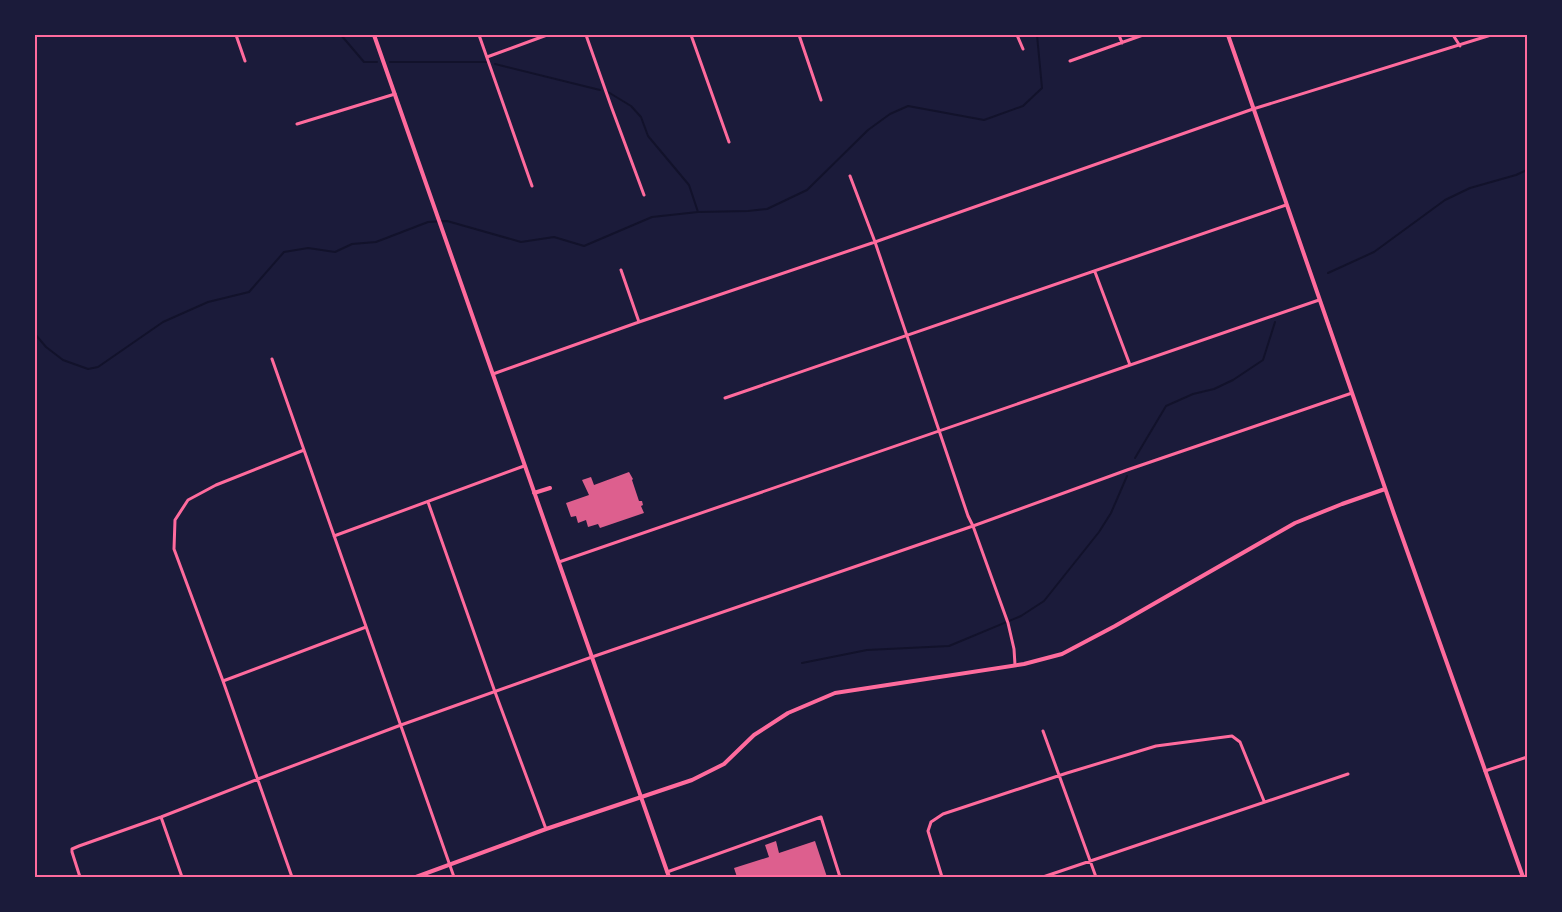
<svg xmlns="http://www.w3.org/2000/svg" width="1562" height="912" viewBox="0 0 1562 912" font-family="'Fira Sans Condensed',sans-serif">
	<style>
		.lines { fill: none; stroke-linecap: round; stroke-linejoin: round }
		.stream { stroke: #12122b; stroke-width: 2 }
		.building { fill: #dd5f8e }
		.minor { stroke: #ff6b9d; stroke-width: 3 }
		.tertiary { stroke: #ff6b9d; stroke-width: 4 }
		.secondary { stroke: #ff6b9d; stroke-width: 4 }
		.neatline { fill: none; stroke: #ff6b9d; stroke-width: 2 }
	</style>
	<rect width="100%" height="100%" fill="#1b1b3a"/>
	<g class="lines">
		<path class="stream" d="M341,35l23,27h13
			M390,62h97
			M495,64l105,26
			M608,92l23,14 10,11 7,19 41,49 9,27
			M1328,273l46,-21 71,-52 25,-12 46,-13 11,-5
			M35,334l11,13 17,13 25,9 10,-2 65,-45 45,-20 41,-10 35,-40 24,-4 27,4 17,-8 24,-2 52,-20 19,-1 74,21 33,-5 30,9 68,-29 46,-5 50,-1 19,-2 40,-19 61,-60 22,-16 18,-8 76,14 39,-14 19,-18 -5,-53
			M1135,458l31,-52 27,-12 21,-5 19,-9 30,-20 12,-38
			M802,663l65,-13 82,-4 72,-30 23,-15 55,-69 12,-19 16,-37"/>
	</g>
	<path class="building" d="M629,472l4,7 -1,1 7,21h3l1,4 -2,1 3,7 -44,15 -2,-4 -10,3 -2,-7 -8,3 -2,-7 -5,1 -5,-14 23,-8 -7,-15 9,-3 3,8z
		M776,841l3,12 36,-12 12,36h-90l-3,-9 35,-11 -4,-12z"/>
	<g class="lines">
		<path class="minor" d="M236,35l9,26
			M479,35l53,151
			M586,35l25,71 33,89
			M691,35l38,107
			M799,35l22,65
			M1017,35l6,14
			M1119,35l3,8
			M1453,35l7,11
			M487,57l60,-22
			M1070,61l73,-26
			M297,124l98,-30
			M850,176l25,66 32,94 61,180 5,10 35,97 6,26 1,16
			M621,270l18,52
			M1095,272l35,93
			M272,359l182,518
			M493,374l146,-52 236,-80 378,-133 238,-74
			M725,398l561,-193
			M428,502l67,190 51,137
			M334,536l190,-70
			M559,562l760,-262
			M223,681l143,-54
			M1043,731l53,146
			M1485,771l42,-14
			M161,817l21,60
			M667,872l154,-55 19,60
			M80,877l-8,-25v-3l7,-3 82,-29 97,-38 143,-54 191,-68 381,-131 154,-56 225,-77
			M292,877l-69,-196 -49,-132 1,-29 13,-20 28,-15 88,-35
			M942,877l-14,-46 3,-9 12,-8 124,-41 89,-27 76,-10 8,6 24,59
			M1043,877l305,-103"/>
		<path class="tertiary" d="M374,35l295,842
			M534,493l16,-5"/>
		<path class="secondary" d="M1228,35l166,479 129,363
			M416,877l130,-48 146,-49 32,-16 30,-29 34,-22 47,-20 189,-29 38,-10 53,-28 180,-103 47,-19 43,-15"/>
	</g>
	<rect width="1562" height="912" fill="none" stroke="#1b1b3a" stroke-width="72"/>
	<rect x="36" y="36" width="1490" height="840" class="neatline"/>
</svg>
